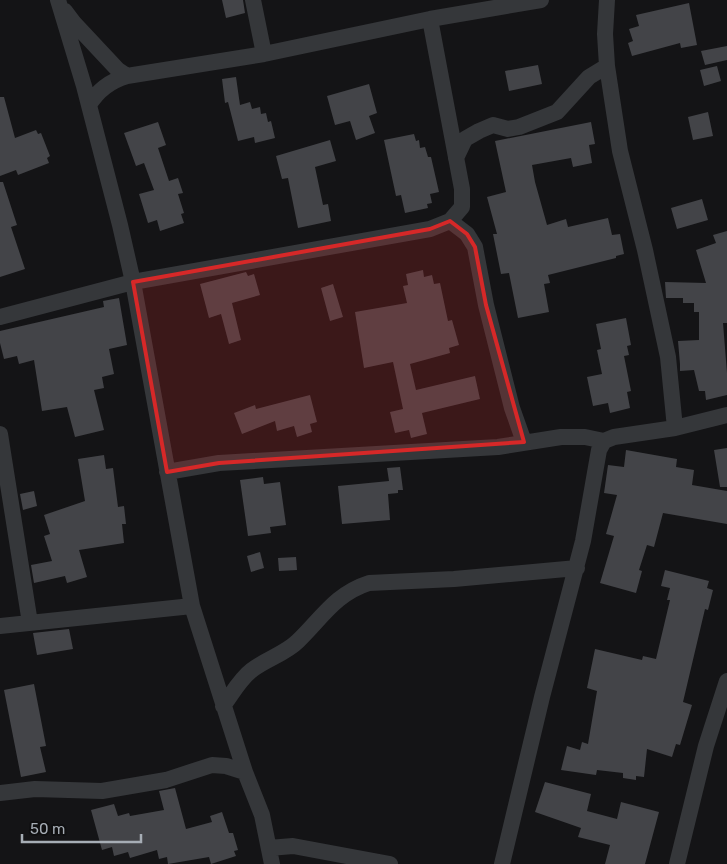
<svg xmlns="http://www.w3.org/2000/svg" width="727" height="864" viewBox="0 0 727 864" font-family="Rubik,sans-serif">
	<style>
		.building { fill: #434448 }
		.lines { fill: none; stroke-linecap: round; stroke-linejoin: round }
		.minor { stroke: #35373a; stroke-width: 16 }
		.marked { fill: #d62828; fill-opacity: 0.2; stroke: #d62828; stroke-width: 4; stroke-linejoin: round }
	</style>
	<rect width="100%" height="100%" fill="#141416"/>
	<path class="building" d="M222,0h21l2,13 -19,5z
		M689,3l8,42 -16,3 -1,-5 -48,13 -4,-13 5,-2 -4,-12 10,-3 -3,-11z
		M727,46v14l-22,5 -4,-14z
		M538,65l4,19 -33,7 -4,-20z
		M717,66l4,15 -17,5 -4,-16z
		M236,77l4,28 10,-3 2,7 8,-2 1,7 5,-1 2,9 3,-1 4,17 -20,5 -1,-6 -16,4 -10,-39 -3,1 -3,-24z
		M369,84l8,29 -8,3 6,17 -19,7 -6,-19 -15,4 -8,-29z
		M0,97h4l11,41 21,-8 2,4 3,-1 9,23 -3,2 2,5 -31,12 -2,-5 -16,6z
		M708,112l5,24 -20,4 -5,-23z
		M158,122l8,23 -8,3 11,33 9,-3 5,15 -5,1 6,19 -3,1 3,9 -24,8 -3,-11 -9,3 -9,-29 15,-4 -10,-27 -8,3 -12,-33z
		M591,122l4,22 -6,1 3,18 -19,4 -2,-9 -39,7 3,17 12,43 19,-6 2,8 40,-9 4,17 8,-1 4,20 -8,2v2l-68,17 2,8 -6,1 5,28 -31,6 -9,-45 -8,1 -8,-40h4l-10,-37 19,-5 -11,-51z
		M414,134l2,7 3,-1 1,8 5,-1 3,10h3l8,35 -9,2 2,9 -5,1 1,4 -23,5 -4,-18 -5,1 -12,-56z
		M330,140l6,21 -21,6 8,38 5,-1 3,17 -33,7 -10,-50 -6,1 -6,-23z
		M0,182h3l14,43 -6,2 14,42 -25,8z
		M702,199l6,21 -31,9 -6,-21z
		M727,231v92h-4l4,50v22l-21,5 -1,-9h-6l-5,-21 -14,1v-7l-2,-23 21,-1v-28h-5v-9h-11v-5h-17l-1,-16 41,1 -10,-33 20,-7 -3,-8z
		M423,270l1,7 8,-2 2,9 6,-1 8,38 4,-1 7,25 -10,3 1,5 -40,11 6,26 59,-14 5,23 -58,14 5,21 -16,4 -2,-8 -14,3 -5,-21 13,-3 -10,-47 -29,6 -9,-56 52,-9 -4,-17 5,-1 -2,-11z
		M246,272l2,4 6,-2 6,21 -28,8 9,37 -12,4 -8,-30 -12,4 -9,-34z
		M333,284l10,33 -13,4 -9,-33z
		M119,298l8,47 -18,4 5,25 -12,3 2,11 -10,2 10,40 -29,7 -8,-30 -25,4 -8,-51 -15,4 -2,-8 -13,3 -4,-16v-12l104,-24 -1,-6z
		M626,318l5,27 -4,1 2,9 -5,1 7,35 -4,1 3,16 -20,5 -2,-10 -15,3 -6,-29 15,-3 -5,-24 4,-1 -5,-25z
		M310,395l7,27 -7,2 2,8 -15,5 -3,-11 -17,5 -2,-10 -33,13 -8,-21 21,-8 1,4z
		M727,448v39h-7l-6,-37z
		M626,450l51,9 -1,8 18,3 -2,15 35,6v33l-64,-11 -9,34 -7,-2 -8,25 3,1 -6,22 -36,-10 14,-47 -8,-2 11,-39 -13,-2 4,-28 16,2z
		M104,455l2,14 7,-1 5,39 6,-1 2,18h-4l2,19 -45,7 8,27 -20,6 -2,-7 -31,7 -3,-18 21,-4 -8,-25 6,-2 -6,-19 41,-14 -7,-42z
		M400,467l3,23h-5v3l-10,1 2,26 -48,4 -4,-38 51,-5 -2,-13z
		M263,477l1,7 16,-2 6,43 -16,2 1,6 -23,3 -8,-56z
		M34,491l3,15 -14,4 -3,-16z
		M260,552l4,16 -13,4 -4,-16z
		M296,557l1,13 -18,1 -1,-13z
		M665,570l44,11 -2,7 6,2 -5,20 -3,-1 -22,93 9,3 -12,40 -4,-1 -4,13 -25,-8 -3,28 -8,-1v4l-13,-2v-5l-26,-3 -1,5 -35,-5 6,-24 13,4 2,-8 6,2 9,-53 -10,-3 8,-39 47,11 1,-4 13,3 14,-59h-3l3,-12 -9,-2z
		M69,629l4,20 -36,6 -4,-22z
		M34,684l12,62 -6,1 6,25 -25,5 -17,-87z
		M545,782l46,12 -4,17 30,8 4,-17 38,10 -14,52h-40l5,-19 -32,-8 3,-9 -46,-16z
		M175,788l11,41 26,-7 -2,-6 12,-4 7,21h4l5,17 -4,1 2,5 -25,8 -2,-7 -41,7 -1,-7 -8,2 -2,-9 -27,8 -2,-6 -14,4 -2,-9 -10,3 -11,-40 23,-6 4,12 11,-3 1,3 34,-6 -5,-19z"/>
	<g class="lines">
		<path class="minor" d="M58,0l26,86 36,139 13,57 59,324 53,166 17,43 10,49
			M253,0l11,54
			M607,0l-2,34 2,32 13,85 25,99 23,107 7,71
			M65,11l9,12 44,47 9,6
			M89,105c9,-15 21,-24 38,-29l137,-22 166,-35 111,-19
			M456,158l9,-19 14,-8 14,-6 15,4 11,-2 38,-15 32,-35 18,-11
			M450,221l17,13 8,13 11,58 26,103 12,34
			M0,317l133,-35 297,-53 20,-8 12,-14v-18l-32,-170
			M0,434l30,189
			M167,472l52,-9 279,-16 63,-10h24l19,4
			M0,626l192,-20
			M223,706c9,-12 17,-27 29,-36 14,-11 33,-16 46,-29 24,-23 37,-47 71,-58l85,-4 123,-11
			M0,793l35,-4 67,2 64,-11 46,-15 14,1 19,6
			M269,848l24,-2 97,18
			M502,864l40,-167 41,-156 16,-91 5,-9 10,-4 61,-9 52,-13
			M677,864l29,-118 21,-65"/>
	</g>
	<path class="marked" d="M450,221l17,13 8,13 11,58 38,137 -305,21 -52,9 -34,-190 297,-53z"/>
	<path d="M22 834v8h119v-8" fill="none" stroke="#a6adb5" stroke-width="2.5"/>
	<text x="30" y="834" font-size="15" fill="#a6adb5" stroke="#0f0f10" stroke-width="4" paint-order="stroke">50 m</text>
</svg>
